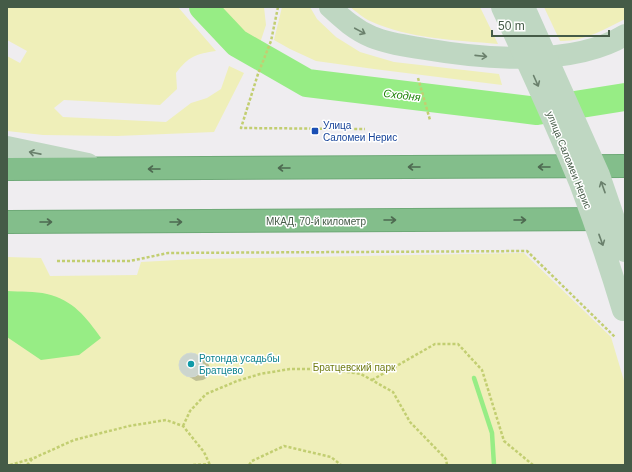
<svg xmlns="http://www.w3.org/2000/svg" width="632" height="472" viewBox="0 0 632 472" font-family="Arial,sans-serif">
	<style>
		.green { fill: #efefb9 }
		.water { fill: #97ed85 }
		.shadow { fill: #0003 }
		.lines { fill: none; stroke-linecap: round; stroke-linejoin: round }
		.stream { stroke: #97ed85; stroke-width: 4.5 }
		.river { stroke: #97ed85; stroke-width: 28 }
		.building { fill: #ccd5ce; stroke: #d1d9d3 }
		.highway-casing { stroke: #6ea977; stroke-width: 24 }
		.path { stroke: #c2ce71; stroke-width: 2.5; stroke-dasharray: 3 2; stroke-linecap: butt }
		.secondary { stroke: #bfd7c2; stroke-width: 22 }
		.highway { stroke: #83be8b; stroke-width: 22 }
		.secondary-bridge { stroke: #bfd7c2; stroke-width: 22 }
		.oneway { stroke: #6a806c }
		.oneway2 { stroke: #4e6a51 }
		.transit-dot { fill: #1a4fb4; stroke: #fff; stroke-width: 1.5 }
		.culture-dot { fill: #0f9aa8; stroke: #fff; stroke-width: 1.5 }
		.labels { text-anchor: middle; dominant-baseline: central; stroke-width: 3; stroke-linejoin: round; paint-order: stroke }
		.transit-label { font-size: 10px; fill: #164399; stroke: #fff; text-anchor: start }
		.street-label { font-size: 10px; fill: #455b47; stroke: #fff }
		.culture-label { font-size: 10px; fill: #0d838f; stroke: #fff; text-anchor: start }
		.park-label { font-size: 10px; fill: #717d14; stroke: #fff }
		.water-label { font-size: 11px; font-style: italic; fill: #1f840b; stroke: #fff }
	</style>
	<rect width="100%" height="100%" fill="#efedf0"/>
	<path class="green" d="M7,7h171l38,44c-20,3 -27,5 -40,22l1,16 -17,16 -96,-5 -10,8 9,9 103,5 25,-19 16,-5 14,-9 8,-23 15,7 -30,59 -97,4 -74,-1 -36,-4v-75l13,7 7,-12 -20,-11z
		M219,7h45l2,18 -6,18 -20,-14z
		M282,7h28l7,12 19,18 24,15 34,10 105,12 3,11 -128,-16 -58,-8 -26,-12 -16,-9z
		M350,7h130l18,37c-43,-4 -88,-5 -128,-23 -7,-3 -13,-9 -20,-14z
		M544,7h81v12c-20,10 -42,23 -65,22z
		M524,253l87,84 14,47v81h-618v-208l34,1 9,18 87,-1 4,-13 55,-3z"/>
	<path class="water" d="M7,291c13,1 28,0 40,3 26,6 39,23 54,44l-22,17 -38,5 -34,-23z"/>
	<path class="shadow" d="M190,354l7,2 8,4 4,5 1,6 -2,6 -5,3 -7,1 -13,-8 -3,-5 1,-7 4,-5z"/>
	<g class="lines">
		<path class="stream" d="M474,378l18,55 2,32"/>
		<path class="river" d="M203,7l34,36 70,40 230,28 88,-14"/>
	</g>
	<path class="building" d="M179 365a12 12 0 1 1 24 0a12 12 0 1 1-24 0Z"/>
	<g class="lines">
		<defs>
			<path id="highway" d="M7,169l618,-3
				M7,222l605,-3"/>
		</defs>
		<use href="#highway" class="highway-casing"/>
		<path class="path" d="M278,7l-7,34 -13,33 -17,54 124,1
			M418,78l12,42
			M57,261h73l38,-8 359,-2 88,86
			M372,380l63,-36h23l24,26 22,71 29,24
			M183,426l7,-15 16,-17 31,-13 23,-7 30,-5h37l34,5 32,18 17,30 36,37 1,6
			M10,465l24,-7 40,-18 55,-14 37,-6 17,6 21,26 6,13
			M27,465l6,-7
			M193,465l16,-1
			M249,465l3,-4 32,-15 47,11 10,8"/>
		<path class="secondary" d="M330,7c13,12 25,23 42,30 17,7 35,9 53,12 58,10 148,18 200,-14
			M7,147l81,17"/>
		<use href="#highway" class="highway"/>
		<path class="secondary-bridge" d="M502,7c27,58 54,116 78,176 16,42 30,84 43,127
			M524,7l75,168 26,76"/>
	</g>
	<defs><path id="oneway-shaft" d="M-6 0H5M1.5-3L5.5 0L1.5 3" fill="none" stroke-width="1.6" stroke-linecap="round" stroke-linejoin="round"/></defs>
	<g class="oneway">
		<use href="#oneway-shaft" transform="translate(360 31) rotate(28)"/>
		<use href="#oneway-shaft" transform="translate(481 56) rotate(6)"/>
		<use href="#oneway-shaft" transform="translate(536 81) rotate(66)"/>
		<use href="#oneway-shaft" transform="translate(35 153) rotate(-169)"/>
		<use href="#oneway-shaft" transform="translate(603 187) rotate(-110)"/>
		<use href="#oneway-shaft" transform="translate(601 240) rotate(70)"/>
	</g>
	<g class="oneway2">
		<use href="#oneway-shaft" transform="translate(414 167) rotate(180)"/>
		<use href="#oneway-shaft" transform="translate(544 167) rotate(180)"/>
		<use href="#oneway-shaft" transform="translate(284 168) rotate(180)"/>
		<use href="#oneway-shaft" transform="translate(154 169) rotate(180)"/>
		<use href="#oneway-shaft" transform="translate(390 220)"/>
		<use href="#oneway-shaft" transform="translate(520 220)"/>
		<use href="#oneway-shaft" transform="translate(46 222)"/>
		<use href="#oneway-shaft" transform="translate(176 222)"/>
	</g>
	<rect class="transit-dot" x="311" y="127" width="8" height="8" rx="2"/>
	<circle class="culture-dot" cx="191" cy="364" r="4"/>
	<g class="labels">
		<g class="transit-label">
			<text x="323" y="125">Улица<tspan x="323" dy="12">Саломеи Нерис</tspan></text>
		</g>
		<g class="street-label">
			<text transform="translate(569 160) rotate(68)">улица Саломеи Нерис</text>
			<text x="316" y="221">МКАД, 70-й километр</text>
		</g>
		<g class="culture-label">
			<text x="199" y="358">Ротонда усадьбы<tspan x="199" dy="12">Братцево</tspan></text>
		</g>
		<g class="park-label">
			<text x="354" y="367">Братцевский парк</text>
		</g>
		<g class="water-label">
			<text transform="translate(402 95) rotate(7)">Сходня</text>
		</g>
	</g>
	<rect width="632" height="472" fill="none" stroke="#455b47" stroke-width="16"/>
	<path d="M492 30v6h117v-6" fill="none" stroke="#455b47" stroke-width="2"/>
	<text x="498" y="30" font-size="12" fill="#455b47" stroke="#ffffff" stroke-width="3" paint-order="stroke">50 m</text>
</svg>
